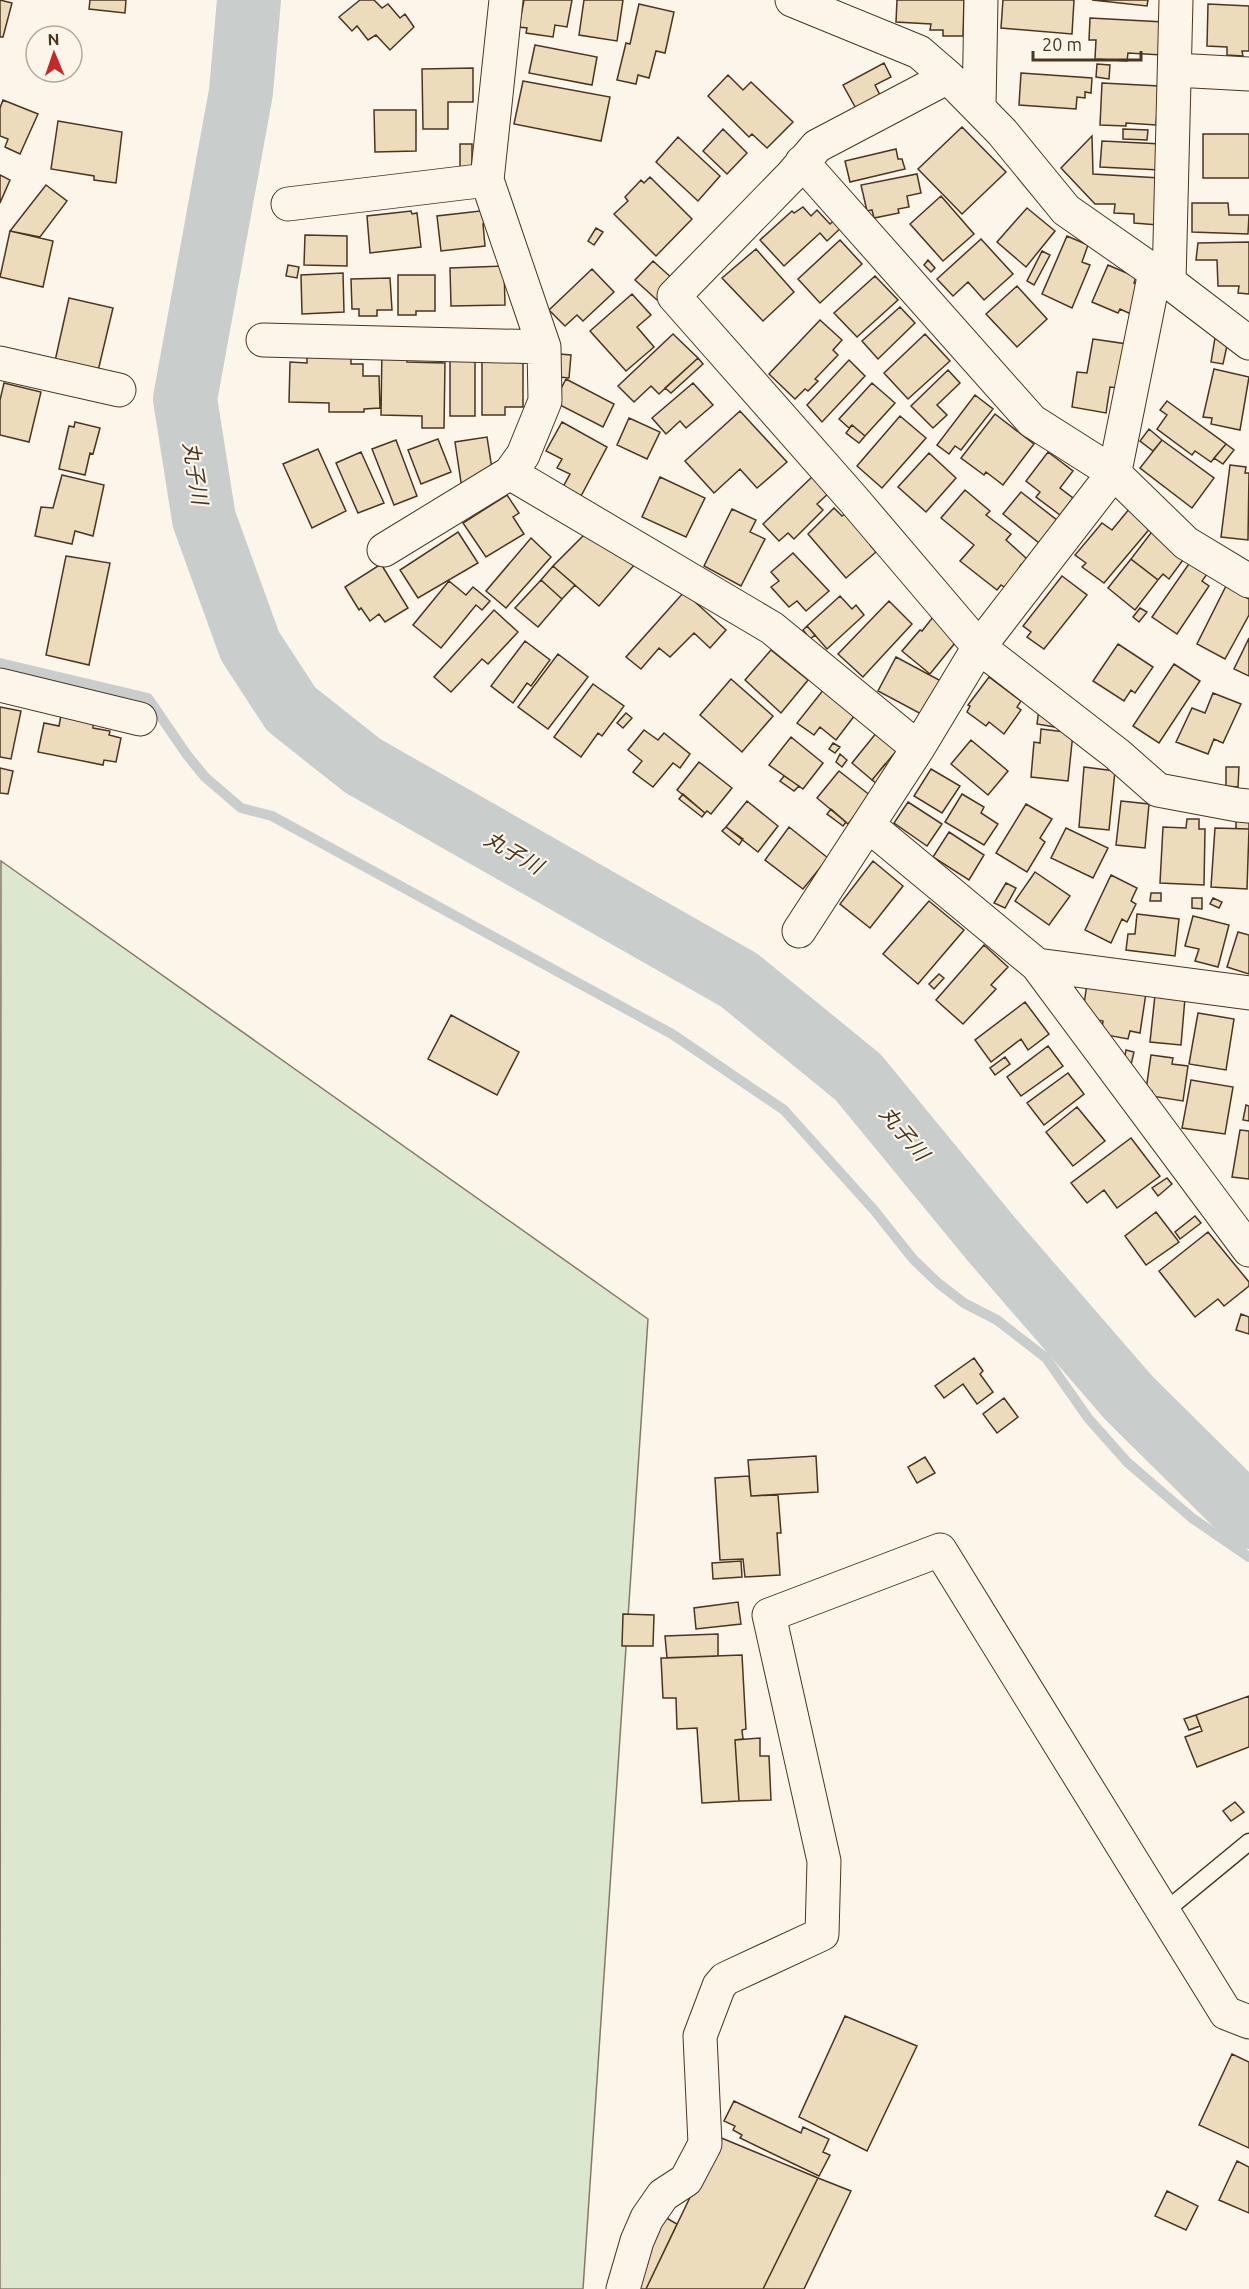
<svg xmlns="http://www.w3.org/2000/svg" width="1249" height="2289" viewBox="0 0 1249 2289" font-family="Ubuntu,'Noto Sans JP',sans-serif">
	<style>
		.green { fill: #dce7d0; stroke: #887966; stroke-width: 1.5 }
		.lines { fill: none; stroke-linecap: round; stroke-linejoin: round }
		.stream { stroke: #c9cecd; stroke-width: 10 }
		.river { stroke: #c9cecd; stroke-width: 64 }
		.building { fill: #ecdcbc; stroke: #4a3520; stroke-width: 1.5 }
		.lane-casing { stroke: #4a3520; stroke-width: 19 }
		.street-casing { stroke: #4a3520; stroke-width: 35 }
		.lane { stroke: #fbf6e9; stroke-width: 16 }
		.street { stroke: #fbf6e9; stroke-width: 33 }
		.labels { text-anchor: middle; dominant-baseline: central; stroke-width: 4.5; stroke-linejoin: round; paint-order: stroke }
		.water-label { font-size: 21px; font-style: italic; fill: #4a3520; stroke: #fbf6e9 }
	</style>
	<rect width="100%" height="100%" fill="#fbf6e9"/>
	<path class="green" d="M1,861l647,458 -65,970h-583z"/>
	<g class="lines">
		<path class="stream" d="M0,663l148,35 39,57 18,22 36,31 31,8 400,218 112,76 90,100 39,49 25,24 26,20 33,17 49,38 42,60 39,44 65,56 57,39"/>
		<path class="river" d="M249,0l-8,92 -56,307 19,120 46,127 41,63 72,57 376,214 119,97 134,163 136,157 121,120"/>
	</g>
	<path class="building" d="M0,0l12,3 -9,34h-3z
		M90,0h36l-1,13 -36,-4z
		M360,0h14l8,8 6,-4 12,14 5,-4 9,13 -24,23 -14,-15 -8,5 -11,-14 -5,5 -13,-14z
		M524,0h48l-5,27 -12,-2 -2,12 -27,-4 1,-5 -8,-1z
		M584,0h39l-6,41 -38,-6z
		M897,0h67l-1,36h-20v-6h-13l1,-6 -35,-2z
		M1003,0h71l-2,34 -71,-6z
		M1092,0h56l-1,6z
		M639,4l35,8 -9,41 -9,-2 -7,27 -11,-3 -2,9 -19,-4 9,-37 4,1z
		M1208,4l41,2v45h-7l1,5 -16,-1v-8l-20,-1z
		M1090,18l74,4 -2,33 -34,-2 -1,8 -32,-2 1,-19h-7z
		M535,45l62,12 -5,28 -63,-12z
		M884,63l7,14 -16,8 8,16 -24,13 -16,-29z
		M1097,64l13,1 -1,14 -13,-2z
		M473,68v34h-25v27h-25l-1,-60z
		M1021,73l71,5 -1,15 -6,-1v6l-8,-1 -1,12 -57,-4z
		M728,75l15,15 8,-8 42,40 -26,26 -15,-14 -3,3 -41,-41z
		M523,81l87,16 -9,44 -87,-17z
		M1102,83l57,3 -3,39 -30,-2v3l-26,-1z
		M3,100l35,14 -18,40 -15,-7 3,-8 -8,-3v-28z
		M374,110h42v41l-41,1z
		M58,121l64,11 -6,51 -22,-3v-4l-43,-7z
		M962,127l44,45 -44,42 -44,-45z
		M723,129l24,24 -20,21 -24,-23z
		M1123,129l25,1 -1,10 -24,-1z
		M1203,134h46v44h-46z
		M1092,136l1,38 67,4 -2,47 -24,-2v-9l-20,-1 1,-9h-20l-34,-36z
		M678,137l42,39 -22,25 -42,-39z
		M1102,141l60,3 -2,26 -60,-3z
		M460,144h12v23h-12z
		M896,149l2,10h4l3,10 -55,13 -5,-21z
		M917,174l4,19 -14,3 2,11 -11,2 1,4 -25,5 -2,-8 -5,1 -6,-26z
		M0,175l10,5 -10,23z
		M650,177l42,42 -36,37 -42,-42 14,-13 -3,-4 16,-17 3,3z
		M46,185l21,16 -27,36 -30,-6z
		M941,196l33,38 -31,27 -33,-37z
		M1192,203h36l1,12h20l-1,19 -56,-2z
		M803,207l8,9 6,-6 13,14 8,-7 6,8 -17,16 -7,-8 -36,33 -24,-26 32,-29 2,2z
		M1027,208l28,23 -29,36 -29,-25z
		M489,210l1,13 -7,1 2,22 -44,5 -4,-35z
		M411,211l1,3 5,-1 4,34 -51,6 -3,-37z
		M596,228l7,4 -9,13 -6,-4z
		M10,231l43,10 -10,46 -43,-10z
		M305,235l42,1v30l-43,-1z
		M1067,236l21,9 -6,17 8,3 -18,43 -30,-14z
		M981,239l32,35 -29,26 -16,-18 -15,14 -16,-17z
		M840,240l22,24 -42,39 -22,-24z
		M1249,242v52l-11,-1 1,-7h-21l-1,-26h-21l2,-17z
		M756,249l38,43 -31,29 -41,-43z
		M1042,251l8,4 -16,30 -7,-4z
		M928,260l7,8 -4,4 -7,-7z
		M653,261l21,19 -17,20 -22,-20z
		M288,265l11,2 -2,11 -11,-2z
		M1108,265l28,12 -2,6 11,5 -12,27 -13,-6 -2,4 -26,-11z
		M504,266l1,39 -54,1 -1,-38z
		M592,269l22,23 -31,29 -6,-6 -12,11 -16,-16z
		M343,273l1,39 -42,2 -1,-39z
		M398,275h37v36h-19v4h-18z
		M875,276l23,24 -41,37 -23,-24z
		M390,278l2,32h-15v6h-18v-7h-7l-1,-30z
		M1017,286l30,33 -30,28 -31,-33z
		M632,294l19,21 -14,12 17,20 -28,24 -36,-40z
		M69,298l44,10 -15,63 -43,-10z
		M900,307l15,16 -37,36 -16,-18z
		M820,320l22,20 -9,10 5,5 -23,24 3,2 -10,10 -3,-2 -10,10 -26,-25z
		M673,334l25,24 -39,36 -8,-8 -17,16 -16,-16z
		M925,334l25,27 -42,38 -24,-26z
		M1215,338l13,3 -5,23 -12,-2z
		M1093,339l34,5 -7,44 -10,-1 -4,26 -34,-6 5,-35 10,1z
		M382,348h25v14l38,1 -1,65h-22v-12l-41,-1z
		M307,351l44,1v12h12v12h16l1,32 -16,1v3h-35v-9l-40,-1 1,-40 17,1z
		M482,354l41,1v52h-18v8h-23z
		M560,354l11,1 -2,23 -10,-1z
		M450,358h25v58h-25z
		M698,358l5,6 -32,29 -6,-5z
		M849,360l16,16 -43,46 -15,-17z
		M1214,369l35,8 -9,53 -29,-6 1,-6 -9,-1z
		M948,370l12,13 -23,22 10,10 -14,13 -22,-22z
		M566,379l48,25 -11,23 -49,-25z
		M4,383l37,9 -12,50 -29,-7v-35z
		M693,383l20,22 -27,23 -6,-7 -14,13 -14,-16z
		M872,383l23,20 -30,33 -13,-11 -3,3 -10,-9z
		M975,395l18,14 -32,41 -6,-4 -6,8 -12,-9z
		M1167,401l59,43 -15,18 -16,-11 -3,4 -35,-26 10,-14 -7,-5z
		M740,411l47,51 -30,26 -17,-19 -26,24 -29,-32z
		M995,414l39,30 -31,41 -17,-13 -2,3 -23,-17z
		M900,416l26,22 -44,50 -25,-22z
		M629,418l31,14 -13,27 -30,-14z
		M75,422l25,6 -7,26 -3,-1 -5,22 -26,-6 10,-43 5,1z
		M562,422l45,25 -26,49 -18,-9 7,-13 -13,-6 5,-9 -16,-8z
		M852,425l13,11 -6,7 -13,-10z
		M1149,429l13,11 -9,11 -13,-10z
		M487,437l5,32 -30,20 -7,-47z
		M438,439l13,33 -30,12 -13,-34z
		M396,440l21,56 -23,9 -22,-56z
		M1162,440l52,38 -22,30 -52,-40z
		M1226,444l8,6 -11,14 -9,-6z
		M318,449l28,62 -34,17 -29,-64z
		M361,452l23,51 -26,10 -22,-50z
		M1048,452l25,19 -13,17 13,10 -13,17 -24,-18 4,-5 -14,-11z
		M929,453l27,25 -30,34 -28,-25z
		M1230,465l16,2 -1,6h4l-1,67 -27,-3z
		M62,475l42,10 -11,51 -18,-5 -3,13 -37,-8 6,-29 12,1z
		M814,475l16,17 -13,12 6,6 -29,29 -6,-6 -9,8 -16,-17z
		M660,477l45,21 -19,39 -44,-20z
		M965,490l25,21 -4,4 25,19 -5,6 21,19 -7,7 4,4 -17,19 -6,-4 -4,5 -37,-29 14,-16 -33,-27z
		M1021,492l41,32 -18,23 -41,-33z
		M507,495l12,18 -6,4 11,17 -38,23 -23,-34z
		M834,508l8,8 6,-5 27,31 -5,3 6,7 -30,26 -38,-44z
		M1130,508l22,18 -48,57 -22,-16 4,-4 -11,-8 27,-32 10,7z
		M732,509l24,11 -6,12 15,7 -24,47 -37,-20z
		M1157,525l26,35 -14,19 -6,-5 -5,6 -27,-21z
		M458,532l20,31 -60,35 -18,-28z
		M586,533l50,30 -37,43 -46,-40z
		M531,538l20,19 -45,51 -20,-17z
		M793,553l36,38 -23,20 -9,-10 -8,6 -18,-20 8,-6 -8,-9z
		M66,556l44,7 -21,102 -43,-10z
		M1193,558l17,12 -8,11 7,5 -32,48 -25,-17z
		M1131,559l27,21 -23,30 -27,-22z
		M381,564l27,44 -23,14 -6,-8 -9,7 -9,-13 -2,2 -14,-23z
		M553,566l22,19 -13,14 -21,-19z
		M1062,576l25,19 -43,54 -17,-12 4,-5 -8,-6z
		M541,580l21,19 -24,28 -23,-19z
		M449,581l17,14 7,-8 17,14 -8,9 -6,-5 -35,43 -28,-23z
		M1226,586l23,13v16l-24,44 -28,-15z
		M684,592l42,38 -16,18 -16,-15 -24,24 -11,-9 -18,21 -15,-12z
		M840,596l12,13 4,-4 8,10 -37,34 -20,-23z
		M889,601l23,23 -49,53 -25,-23z
		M1140,608l7,4 -8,10 -6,-5z
		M494,610l24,22 -30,32 -6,-5 -31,33 -17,-15z
		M933,617l26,21 -29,36 -28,-23 18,-21 2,1z
		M807,626l8,9 -5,4 -7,-9z
		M1249,638v38l-15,-7z
		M525,641l25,19 -19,26 -4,-3 -14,20 -22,-17z
		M1118,644l35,23 -18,26 -4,-3 -7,11 -31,-20z
		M771,650l37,30 -27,33 -36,-33z
		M558,654l30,23 -40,52 -30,-22z
		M896,657l45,24 -18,34 -45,-24z
		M1174,664l26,17 -41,62 -26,-17z
		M989,677l32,24 -4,6 4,3 -17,24 -15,-12 -3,4 -19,-14 3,-6 -2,-1z
		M731,679l42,37 -31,36 -42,-37z
		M593,684l31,22 -22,30 -4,-3 -17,24 -27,-20z
		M824,689l31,26 -19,25 -16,-13 -6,8 -17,-12z
		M1213,693l28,11 -18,39 -9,-4 -6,15 -32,-12 16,-34 13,5z
		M0,707l21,4 -10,48 -11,-2z
		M1039,709l16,12v6l-18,-3z
		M626,713l6,5 -9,10 -6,-5z
		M61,715l32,7v6l17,3 -1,4 12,3 -5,24 -12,-2 -1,5 -65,-13 6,-29 15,3z
		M1041,729l32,4 -5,48 -37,-4 3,-35 6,1z
		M644,730l14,10 6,-7 26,21 -10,14 -7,-5 -20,24 -20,-15 9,-11 -14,-11z
		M877,732l21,17 -26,31 -20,-17z
		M791,737l32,26 -20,26 -34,-24z
		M971,740l37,31 -20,24 -37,-31z
		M833,743l7,4 -5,6 -6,-4z
		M840,754l7,6 -5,7 -6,-5z
		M699,762l33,26 -21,26 -4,-3 -2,2 -28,-23z
		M885,764l6,5 -12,16 -7,-5z
		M1084,767l31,4 -6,59 -30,-3z
		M1226,767h13l-1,20 -12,-1z
		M0,768l13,3 -5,23 -8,-1z
		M931,769l29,17 -18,27 -28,-17z
		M839,771l32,25 -23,28 -31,-26z
		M784,776l15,10 -5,5 -14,-10z
		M683,794l22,19 -3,4 -23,-18z
		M962,794l22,13 -3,6 17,11 -14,21 -39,-23z
		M747,801l31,25 -20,26 -32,-25z
		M1121,801l28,3 -4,44 -29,-3z
		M908,802l34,22 -15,22 -33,-23z
		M1026,804l26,15 -12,19 5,4 -18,30 -31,-19z
		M831,809l15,13 -3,4 -16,-12z
		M1236,818l13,1v10h-13z
		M1187,819h12v10h6l-1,56 -44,-2 3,-56 23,1z
		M726,827l17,12 -4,6 -17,-14z
		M789,827l39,31 -25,31 -38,-29z
		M1066,828l42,20 -15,30 -42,-20z
		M1215,828l34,1 -2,60 -36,-2z
		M949,832l35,23 -15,25 -36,-23z
		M873,861l30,25 -33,42 -30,-24z
		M1035,872l35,24 -21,29 -34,-24z
		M1111,875l26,13 -6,13 5,3 -9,18 -5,-3 -11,24 -26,-13z
		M1006,883l10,5 -11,20 -11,-5z
		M1151,893h10v8h-11z
		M1192,898h10v11l-10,-1z
		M1213,898l9,4 -3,6 -9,-4z
		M929,901l35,29 -46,54 -35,-30z
		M1137,914l42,5 -4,37 -49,-6 2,-16h7z
		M1193,916l36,9 -11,42 -23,-6 4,-12 -14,-3z
		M1238,932l11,3v39l-22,-7z
		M984,945l24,22 -17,18 5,4 -33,35 -27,-24z
		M939,974l5,4 -10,11 -5,-5z
		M1087,984l59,9 -6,40 -10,-2 -2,8 -27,-5 2,-13 -21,-4z
		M1155,995l30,3 -4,47 -31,-3z
		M1025,1002l24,32 -21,16 -7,-11 -30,23 -16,-22z
		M1198,1013l36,6 -8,51 -37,-6z
		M451,1015l68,37 -22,43 -69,-36z
		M1048,1046l15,20 -42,30 -14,-19z
		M1126,1050l8,2 -4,17 -7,-1z
		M1151,1055l22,3 -1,6 16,2 -5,35 -32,-5 1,-5 -6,-1z
		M1005,1057l5,7 -15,11 -5,-7z
		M1068,1073l16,21 -40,31 -17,-22z
		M1191,1080l42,7 -8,47 -43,-6z
		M1246,1105l3,1v15l-6,-1z
		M1077,1107l28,34 -32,25 -27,-34z
		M1240,1130l9,1v48l-17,-2z
		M1131,1138l29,38 -43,32 -13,-18 -17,13 -16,-20z
		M1167,1178l5,6 -14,12 -6,-8z
		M1156,1212l23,30 -33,23 -21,-29z
		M1195,1216l6,7 -21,16 -5,-7z
		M1208,1232l41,50v4l-25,20 -6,-7 -23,18 -36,-46z
		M1241,1314l8,3v17l-13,-4z
		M974,1358l9,13 -3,3 13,18 -16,12 -14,-20 -19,14 -9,-12z
		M1004,1398l14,19 -21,16 -14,-19z
		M816,1456l2,36 -67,4 -3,-36z
		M925,1457l10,16 -18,10 -9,-16z
		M749,1476l2,20 27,-1 3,38h-4l3,42 -35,2 -2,-18 -23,1 -5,-82z
		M741,1561l1,16 -29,2 -1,-16z
		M738,1602l3,22 -45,5 -2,-21z
		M623,1614l31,1 -1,31h-31z
		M718,1634v22l-51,2 -2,-22z
		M742,1655l4,74 -4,1 1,9 -8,1 4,61 -37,2 -5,-75 -20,1 -1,-31h-13l-2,-40z
		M1249,1696v51l-52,20 -12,-30 17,-6 -6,-16z
		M1196,1715l4,11 -11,4 -5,-11z
		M760,1738v18h9l2,44 -32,1 -4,-61z
		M1235,1802l9,10 -13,9 -8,-10z
		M845,2016l72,30 -50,105 -68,-34z
		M1232,2054l17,8v86l-50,-23z
		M734,2101l67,32 2,-6 26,12 -6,13 7,3 -11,21 -79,-38 2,-3 -9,-5 2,-4 -11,-5z
		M719,2137l99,41 -55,111h-117z
		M1237,2161l12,6v46l-30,-13z
		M818,2178l33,13 -47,98h-41z
		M1167,2191l31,15 -12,24 -31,-14z
		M663,2216l14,8 -31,65h-16z"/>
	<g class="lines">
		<defs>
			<path id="lane" d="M1164,1912l85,-70"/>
			<path id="street" d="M792,0l127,52 29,25 54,55 64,78 103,72 80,61
				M1175,70l74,4
				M948,77l-131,69 -25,29 -118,121 179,203 126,148 138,107 41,36 80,15 11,1
				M979,107l2,-107
				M802,162l230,259 82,52 72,70 63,38
				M288,204l199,-24
				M1169,282l7,-282
				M263,340l281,7
				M0,363l119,27
				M510,473l262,155 146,120
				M384,550l126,-77 13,-18 22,-54 -1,-54 -57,-167 19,-180
				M0,685l140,34
				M868,825l169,140 212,285
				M799,931l119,-183 61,-101 136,-176 40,-199
				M1037,965l212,28
				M623,2289l14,-48 10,-23 16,-23 23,-15 19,-36 -5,-108 19,-50 6,-7 97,-45 2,-73 -55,-246 171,-65 286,463 23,9"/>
		</defs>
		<use href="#lane" class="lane-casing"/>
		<use href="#street" class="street-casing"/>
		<use href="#lane" class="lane"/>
		<use href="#street" class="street"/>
	</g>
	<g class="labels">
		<g class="water-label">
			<text transform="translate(196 473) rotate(81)">丸子川</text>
			<text transform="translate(514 852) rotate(30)">丸子川</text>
			<text transform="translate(905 1133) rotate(50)">丸子川</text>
		</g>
	</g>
	<g transform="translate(54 54) rotate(358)"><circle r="28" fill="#fbf6e9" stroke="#b4a999" stroke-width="1.5"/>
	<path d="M0-4.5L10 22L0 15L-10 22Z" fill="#c62828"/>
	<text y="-9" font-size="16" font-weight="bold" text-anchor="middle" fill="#4a3520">N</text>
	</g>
	<path d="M1033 51v9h108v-9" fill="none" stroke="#4a3520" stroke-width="3"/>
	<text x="1042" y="51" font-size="18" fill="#4a3520" stroke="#fbf6e9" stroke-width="4.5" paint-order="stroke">20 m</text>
</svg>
